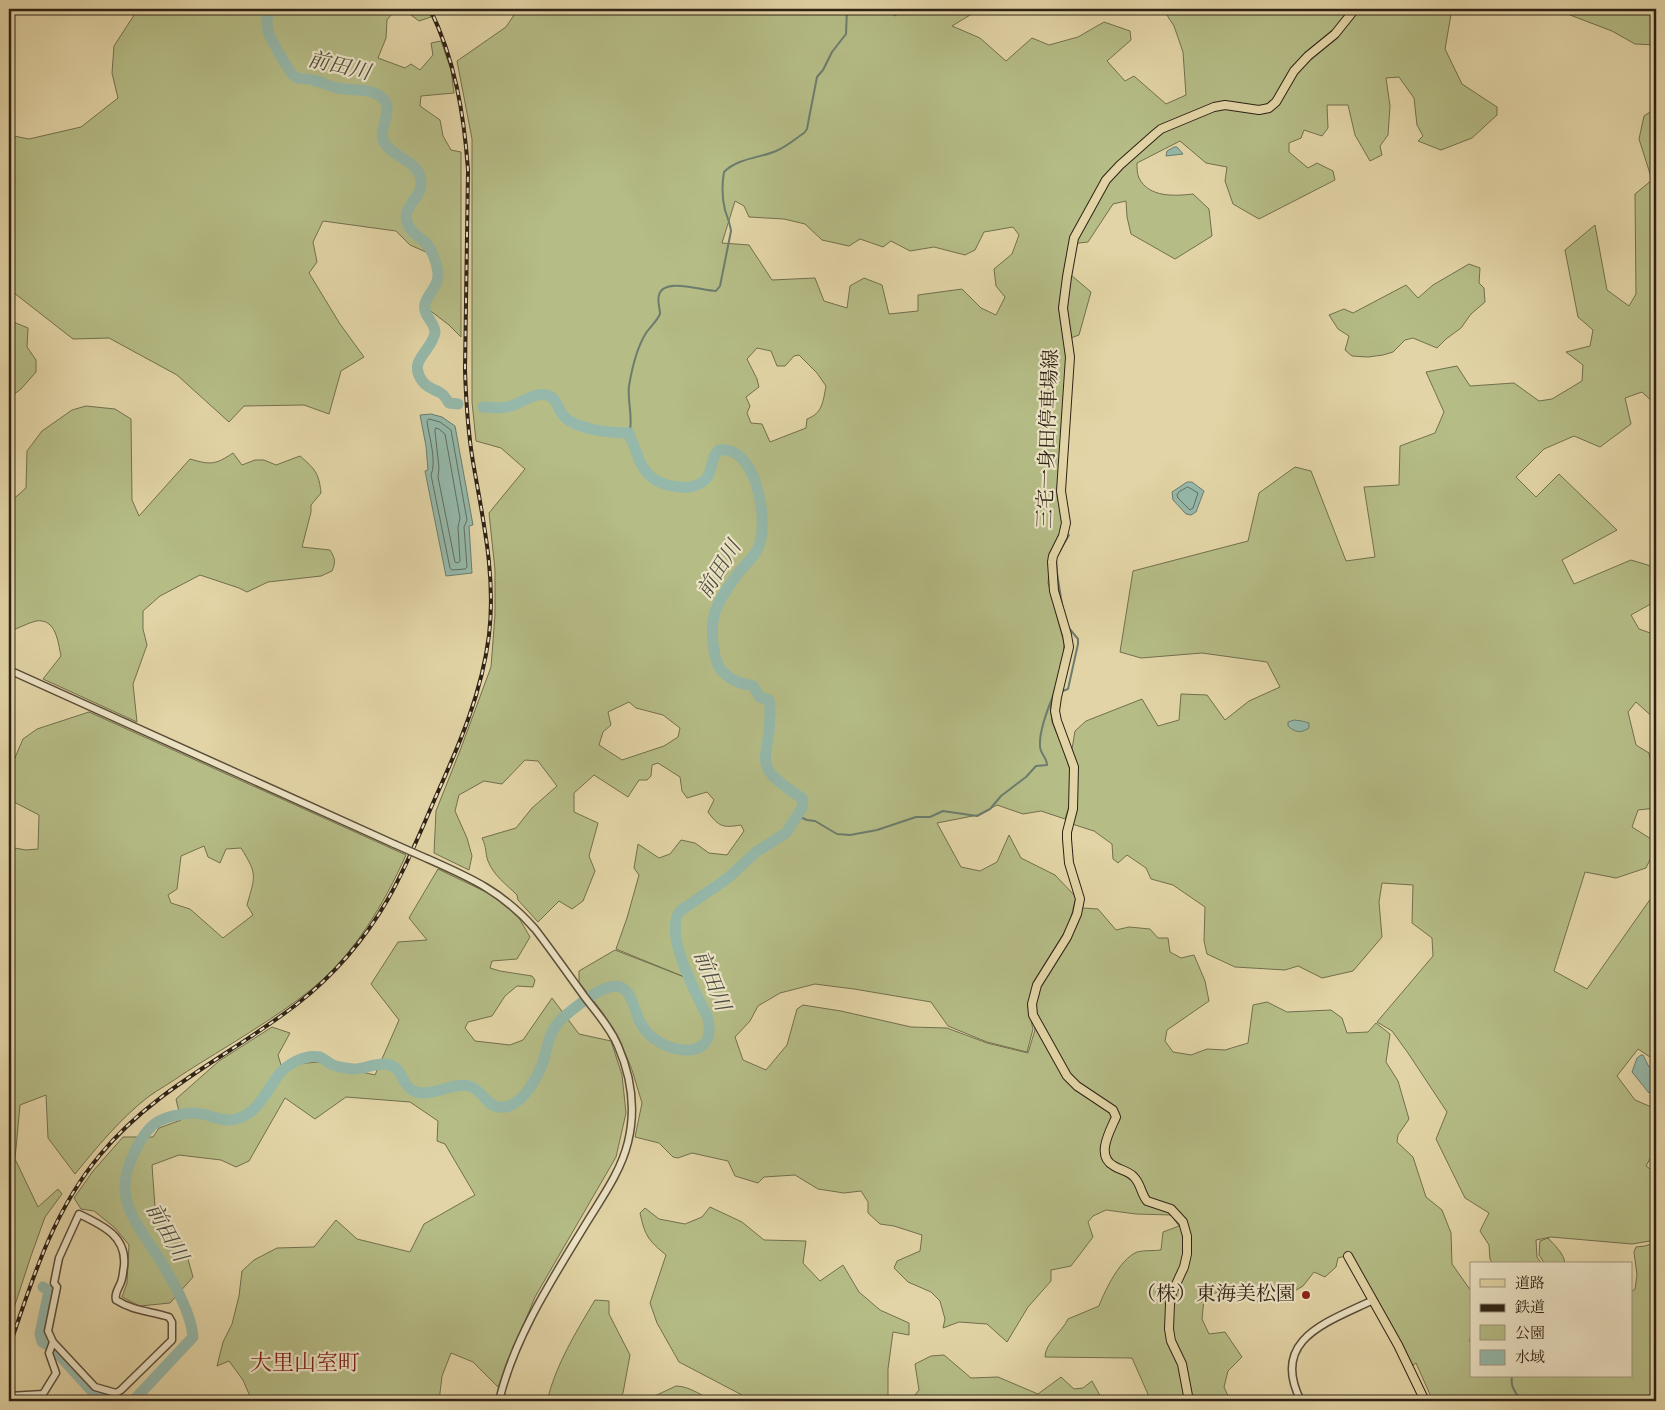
<svg xmlns="http://www.w3.org/2000/svg" width="1665" height="1410" viewBox="0 0 1665 1410" font-family="'Old Standard TT','Noto Serif JP',serif">
	<style>
		.green { fill: #b5bc86; stroke: #726f4e; fill-rule: evenodd }
		.water { fill: #95b8aa; stroke: #6c7c6e }
		.lines { fill: none; stroke-linecap: round; stroke-linejoin: round }
		.shore { stroke: #626d60; stroke-width: 1 }
		.stream { stroke: #6c7c6e; stroke-width: 2 }
		.river { stroke: #95b8aa; stroke-width: 11 }
		.minor-casing { stroke: #5b4e39; stroke-width: 9 }
		.major-casing { stroke: #2e2215; stroke-width: 10 }
		.minor { stroke: #ece3c5; stroke-width: 6 }
		.major { stroke: #e2d4a6; stroke-width: 8 }
		.rail-casing { stroke: #2e2215; stroke-width: 4 }
		.rail { stroke: #ece3c5; stroke-width: 2; stroke-dasharray: 5.5; stroke-linecap: butt }
		.minor-bridge-casing { stroke: #5b4e39; stroke-width: 9; stroke-linecap: butt }
		.minor-bridge { stroke: #ece3c5; stroke-width: 6 }
		.poi-dot { fill: #8f2418; stroke: #ece3c5; stroke-width: 2 }
		.labels { text-anchor: middle; dominant-baseline: central; stroke-width: 4.5; stroke-linejoin: round; paint-order: stroke }
		.street-label { font-size: 20px; fill: #2e2215; stroke: #ece3c5 }
		.poi-label { font-size: 20px; fill: #2e2215; stroke: #ece3c5; text-anchor: end }
		.water-label { font-size: 21px; font-style: italic; fill: #4d4f42; stroke: #ece3c5 }
		.quarter-label { font-size: 22px; fill: #7a1f14; stroke: #ece3c5 }
	</style>
	<rect width="100%" height="100%" fill="#e2d4a6"/>
	<filter id="stains"><feTurbulence type="fractalNoise" baseFrequency=".004" numOctaves="4"/><feColorMatrix values="0 0 0 0 .2 0 0 0 0 .09 0 0 0 0 .02 0 0 0 .5 -.17"/></filter>
	<radialGradient id="worn" r=".72"><stop offset=".6" stop-color="#630" stop-opacity="0"/><stop offset="1" stop-color="#630" stop-opacity=".3"/></radialGradient>
	<path class="green" d="M138,9h258l-9,11 -1,18 -8,20 27,10 6,-4 9,6 13,-15 -2,-12 10,-2 10,29 3,23 -33,3 -1,10 20,14 3,16 8,14 10,2v185l-12,-12 -21,-16 10,-38 -3,-15 -25,-11 -14,-14 -73,-10 -10,21 4,20 -8,11 31,51 24,33 -23,14 -12,43 -25,-9 -60,1 -15,16 -52,-47 -68,-37 -36,1 -64,-50v-154l20,4 52,-12 37,-29 -6,-25 2,-27z
		M403,9h23l5,8 -12,4z
		M518,9h367l10,7 10,-7h75l-28,17 28,12 26,23 26,-23 17,7 29,-8 26,-15 26,9 1,9 -24,21 18,20 9,-5 32,28 20,-9 -3,-43 -9,-26 -11,-17h289l-7,40 17,35 35,23v8l-25,23 -31,12 -23,-9 5,-5 -6,-11 -3,-27 -15,-21 -13,1 4,28 -2,29 -8,11 2,9 -12,6 -15,-26 -7,-30h-21l1,23 -6,8 -18,-6 -3,8 -12,5v9l19,16 9,-5 16,8 2,9 -76,39 -26,-15 -8,-23 2,-14 -21,-4 -26,-22 -43,22c0,4 0,11 2,15 10,20 36,18 54,16l16,15 3,27 -37,23 -44,-25 -4,-17 -1,-16 -13,3 -25,38 -18,2 -6,25 27,23 -12,43 -14,5 2,24 -10,132 5,23v14l-12,24 -2,26 16,60 -1,18 -13,43 2,18 13,32 6,19v27l-6,19 -24,-8 -18,3 -26,-9 -19,10 -41,8 24,44 19,4 17,-9 12,-27 12,23 34,17 21,22 -7,28 -34,55 -7,27 5,22 -6,23 -40,-10 -39,-16 -17,-24 -77,-13 -39,-5 -35,9 -22,13 -8,15 -15,16 8,23 23,10 21,-25 10,-36 6,-4 38,6 70,16 36,1 40,15 41,10 7,-23 -1,-22 3,-17 33,-54 12,-29 16,1 18,21 13,-3 21,2 8,9h10l2,14 11,6 13,-3 11,26 4,20 -42,29 -2,11 8,11 18,3 16,-6 18,1 23,-7 5,-38 14,-3 20,10 44,-2 11,8 5,15 21,-1 8,-9 14,11 -4,28 12,19 11,38 -11,16 -1,7 16,15 13,40 16,13 9,23 1,31 19,27v46l-2,4 2,1v34h160v-84l4,-3 2,-14 -3,-23 2,-5 9,-1 11,-4v159h-223l-17,-38 -4,3 -35,-67 -28,-44 -11,3 -2,9 -11,10 -11,-5 -11,14 -15,9 -14,4 -18,2 -20,-11 -11,-2 -21,11 -2,20 7,15 16,-2 17,25 -14,14 -4,16 6,13 -1,1h-78l-19,-43 -87,-1c0,-14 17,-25 23,-38l31,-13c6,-16 21,-47 38,-54 7,-2 17,-1 24,-2l2,-18 16,-6 -8,-11 -35,-1 -30,-4 -13,6 -5,6 5,15 -22,29 -20,4v11l-23,26 -21,35 -20,-18 -28,-2 -16,6 2,-9 -5,-18 -9,-9 -23,-10 -14,-14 3,-7 23,-10 2,-16 -28,-9 -14,-2 -12,-11v-11l-7,-11 -17,2 -26,-4 -23,-14 -31,2 -6,6 -23,-7 -7,-15 -36,-8 -14,5 -5,-1 -14,-14 -24,-6 7,-34 -10,-33 -11,-27 -18,-30 -24,-31v-11l36,-21 72,28 -71,-29 11,-31 12,-43 -5,-7 4,-24 21,14 11,-4 11,-14 14,3 14,10 18,2 17,-24 -3,-6c-18,3 -22,2 -33,-13l6,-12 -7,-8 -20,6 -5,-7 -2,-14 -22,-14 -6,2 -1,11 -4,4h-8l-11,17 -34,-22 -20,18v19l24,11 -9,33 6,15 -12,30 -11,8 -13,-8 -21,21 -20,-22 -1,-5c-11,-11 -23,-19 -29,-34 -3,-8 -1,-13 -6,-23l34,-10 16,-20 25,-22 -19,-25 -13,-1 -23,24 -18,-3 -25,14 -4,16 12,27 5,18 -3,14 -35,-17 2,-42 25,-63 30,-81 4,-52v-45l-6,-57 36,-44 -24,-21 -25,-7 -4,-39v-263l-15,-78 49,-34zM735,201l9,5 5,11 35,2 21,5 17,16 27,6 11,-7 23,8 8,-6 19,10 24,-4 31,8 10,-5 9,-18 29,-5 6,8 -7,19 -18,15 2,17 9,11 -9,18 -15,-7 -19,-19 -44,6v16l-29,3 -7,-29 -18,-7 -14,8 -3,22 -23,-7 -9,-23 -43,2 -23,-35 -27,-2zM757,348l14,3 6,15h8l9,-10 5,-1 18,18 9,13c-3,15 -3,27 -19,33l-1,9 -36,14 -8,-18 -11,-1 -4,-10 3,-7 -4,-9 13,-10 -2,-8 -10,-20zM629,702l7,6 27,7 17,13 -2,9 -14,9 -42,14 -23,-15 4,-13 8,-7 -3,-13z
		M1568,9h88v36l-21,-1 -23,-13 -42,-16z
		M1656,76v329l-14,-13 -17,6 6,26 -31,23 -26,-11 -30,13 -28,28 20,20 23,-23 58,56 -55,30 12,24 57,-24 20,6 5,6v29l-25,14 8,14 17,6v85l-20,-18 -8,10 8,33 13,8 4,22 3,1v32l-18,2 -6,17 24,15v5l-10,21 -30,10 -31,-6 -31,99 33,18 69,-98v170l-18,-12 -21,27 18,24 21,9v39l-10,18 10,7v67l-24,4 -81,-7 -15,3 1,17 5,7h-49l-3,-5 -1,-14 -9,-14 9,-18 -24,-15 -29,-59 11,-27 -39,-59 -16,-22 -15,-9 56,-66 -1,-18 -20,-15 1,-38 -31,-2 -3,19 3,35 -29,34 -31,7 -24,-12 -13,4 -50,-3 -28,-13 -3,-13 1,-34 -32,-22 -22,-6 -5,-11 -19,-13 -9,8 -5,-4 -1,-15 -18,-13 -22,-7 5,-58 -5,-17 3,-18 11,-10 56,-22 16,27 21,-6 2,-26 26,1 18,25 24,-19 31,-14 -13,-25 -65,-9 -61,5 -21,-6 13,-81 115,-30 11,-48 36,-26 16,4 35,90 29,-4 -11,-70 35,-2 1,-39 35,-13 9,-21 -18,-40 31,-6 13,20 44,-3 25,18 13,-2 30,-18 1,-16 -17,-13 24,-6 3,-16 -15,-13 -13,-67 30,-25 12,65 22,16 7,-12 -1,-100 17,-14 -13,-41 5,-23 11,-7z
		M1469,264l11,4 -1,15 5,5 1,14 -14,12 -10,14 -15,11 -9,9 -24,-10 -8,2 -12,12 -10,3 -15,2 -16,-1 -7,-6 4,-14 -11,-7 -9,-14 15,-6 9,4 53,-28 12,13 15,-13z
		M11,321l17,7 -1,19 9,13v12l-15,17 -12,9v-76z
		M86,406l29,3 16,10 1,81 7,16 51,-57c21,6 25,6 43,-6l9,12 13,-5h9l12,5 24,-9c15,13 19,17 21,37l-10,12v7l-9,35 28,3c5,8 6,12 2,21l-11,5 -53,6 -21,10 -8,-4 -39,-13 -40,21 -17,15v18l4,16 -14,39 4,38 -94,-43 18,-23c-3,-14 -5,-38 -25,-35 -9,2 -18,8 -27,10v-128l17,-15 1,-37 15,-20 30,-21z
		M89,712l317,143c-22,49 -51,98 -93,133 -38,31 -88,59 -130,86 -11,8 -24,15 -35,23 -28,22 -51,50 -73,77l-27,-36 -2,-43 -26,10 -5,54 23,48 20,-18 4,5 -17,23 -14,39 -22,67v-476l17,3 12,-1 1,-34 -25,-13 -3,-35 12,-28 14,-10zM204,846l4,11 12,6 6,-14 15,-1c17,27 14,28 6,57l6,10 -30,23 -33,-29 -19,-6 -3,-8 9,-6 4,-33z
		M438,869l50,24 28,20 14,24 -13,22 -25,2 -2,7 10,3 32,5 3,4 -2,7 -16,-1 -12,10 -13,20 -24,6 -3,6 10,13 35,4 13,-5 29,-42 27,36 32,7 11,34 4,38 -10,44 -81,140 -37,90 -25,-25 -22,-9 -9,23 -3,25h-187l-9,-21 -14,-19 -12,5 6,-24 9,-18 7,-28 3,-25 12,-11 23,-12 37,-1 22,-27 21,19 53,13 14,-28 51,-29 -30,-51 -8,-3 1,-20 -28,-19 -64,-5 -31,22 -30,-21 -36,63 -13,6 -15,-7 -42,-5 -27,10 3,42 29,38 9,32 -23,26 -30,3 -18,-9 5,-14 2,-38 -14,-17 -21,-17 -13,-2 -7,-11 19,-27 30,-34h30l6,-9 22,-8 -5,-21 43,-38 53,-34 18,6 -12,22 3,10 38,-3 56,13 24,-55 -28,-36 27,-42 29,-2 -18,-22z
		M710,1207l32,15 22,18 42,1 -3,22 17,18 23,-16 16,27 21,18 29,13v12l-16,-3 -5,37v32h-146v-6l-63,-33 -22,-39 -7,-20 16,-48c-18,-15 -21,-19 -26,-42l5,-5 14,11 26,5 17,-7z
		M1548,1238c7,8 16,15 17,26h-20l-6,-9 1,-14z
		M595,1300l14,1v13l21,41 -7,38 -5,8h-71c9,-37 29,-69 48,-101z
		M944,1355l27,23 27,-1 40,17 23,-17 13,12 9,-1 9,-7 11,20h-193l9,-11 -4,-26 16,-8z
		M676,1386c15,0 27,12 41,15h-73z"/>
	<path class="water" d="M1174,147h3l6,7 -17,2 1,-5z
		M431,414l11,3 13,9 18,99 -4,1 3,47 -26,3 -21,-105 3,-1 -2,-24 -6,-31z
		M1187,482h5l12,9 -8,21 -5,3 -5,-1 -13,-14 -1,-8z
		M1294,720l8,1 7,2v5c-9,6 -14,4 -21,-2v-4z
		M1641,1055h2l6,12 7,3v16l-7,7 -17,-21 5,-14z"/>
	<g class="lines">
		<path class="shore" d="M429,419l11,3 11,8 16,90 -3,7 3,40 -2,2 -13,1 -2,-2 -19,-93c6,-13 -2,-39 -4,-53z
			M436,428l3,1 6,5 15,84 -2,9 2,34 -2,2 -3,-1 -17,-85 1,-9 -4,-37z
			M1188,487l10,6 -5,15 -3,2 -12,-12 -1,-3 2,-3z"/>
		<path class="stream" d="M629,433c5,-11 -2,-33 0,-47 3,-18 7,-37 17,-53 4,-6 11,-12 14,-19 0,-7 -3,-12 -1,-19 5,-18 43,-4 57,-4l4,-5 11,-55c-1,-8 -4,-14 -6,-21 -3,-12 -3,-26 -1,-38 14,-14 36,-14 52,-21 10,-4 19,-12 28,-18l3,-4 2,-11 8,-41 6,-7 9,-18 14,-18 1,-25
			M1058,554l11,-19
			M1056,559l1,14 6,38
			M1060,692l8,-3 10,-45v-5l-10,-12
			M798,816l9,4 8,1 22,13 13,1 27,-5 39,-13h14l13,-6 34,5 13,-7 11,-13 25,-19 10,-11 11,-1c0,-8 -7,-11 -7,-19 -1,-14 8,-38 14,-52
			M1512,1376c-2,12 4,16 9,25"/>
		<path class="river" d="M271,9c-7,11 -4,24 3,35 4,7 15,28 20,32 5,4 13,2 18,4 8,1 14,5 22,7 15,5 44,-1 52,16 5,13 -9,29 -1,41 10,14 34,17 36,37 2,17 -19,24 -14,41 3,10 11,14 18,20 7,7 12,21 13,31 1,13 -10,20 -13,31 -3,11 10,18 10,28 -2,19 -29,28 -12,50 5,6 10,7 16,10 5,2 7,7 10,11l9,1
			M43,1287l6,4 -9,43 2,8 11,6 38,42 26,11
			M133,1401l60,-64c-2,-27 -25,-65 -40,-88 -12,-18 -28,-39 -28,-61 -1,-20 17,-58 34,-67 9,-5 23,-7 33,-8 19,-1 29,14 52,3 16,-8 23,-26 34,-40 8,-12 27,-22 42,-19 5,2 8,6 13,8 5,2 13,3 19,4 11,1 22,-6 33,-5 19,2 15,19 27,26 17,10 40,-9 57,-4 16,4 18,27 40,20 15,-5 28,-28 33,-41 5,-14 6,-30 15,-41 7,-9 36,-31 47,-35 27,-12 28,17 36,33 4,7 9,14 16,18 25,17 63,15 51,-24 -11,-23 -44,-83 -27,-105l48,-33 28,-26 30,-19 16,-25 1,-9c-10,-7 -23,-15 -31,-24 -12,-13 -4,-28 -3,-44 1,-10 2,-21 0,-31l-9,-3 -7,-11c-5,-2 -11,-2 -15,-4 -5,-2 -12,-7 -16,-11 -5,-5 -7,-14 -8,-21 -6,-34 3,-47 22,-74 7,-10 19,-19 23,-30 10,-26 -3,-102 -40,-96 -10,8 -5,22 -14,30 -7,6 -17,8 -26,7 -24,-2 -36,-13 -43,-36 -2,-7 -6,-12 -7,-18 -17,0 -54,-3 -66,-18 -6,-7 -6,-17 -16,-20 -11,-3 -23,6 -33,10 -9,4 -21,3 -31,2"/>
		<defs>
			<path id="minor" d="M9,670l385,174
				M428,859c43,19 75,33 107,70 17,22 33,45 49,67 12,16 26,31 34,50 13,30 18,63 10,96 -7,29 -25,54 -41,80 -34,56 -73,115 -88,179
				M9,1396l34,-2 13,-21 -7,-20 4,-11 -5,-11 9,-44 -3,-4 5,-25 20,-44c23,11 48,22 45,52 -1,5 -1,11 -3,16 -2,6 -7,11 -5,18 17,11 34,11 53,17l3,5v18l-51,50 -5,3 -21,-6 -42,-45
				M1301,1401c-32,-62 27,-79 72,-101"/>
			<path id="major" d="M1348,1256l50,89 27,56
				M1189,1401l-7,-37 -11,-23 -2,-12 1,-25 2,-11 12,-26 3,-13v-18l-4,-14 -12,-13 -24,-8c-6,-7 -6,-17 -13,-24 -5,-6 -14,-7 -20,-11 -19,-10 -4,-35 2,-49l-3,-7 -36,-24 -10,-10 -34,-61 -1,-11 5,-19 30,-48 10,-23 3,-15 -11,-36 -2,-24v-7l6,-23 1,-42 -17,-46 -2,-10 2,-14 12,-50 -2,-12 -13,-44 -2,-29 1,-6 10,-20 3,-13 -5,-32 9,-134 -7,-49 4,-31 7,-39 32,-58 14,-15 35,-31 6,-5 53,-22 11,-2 34,5 10,-2 7,-6 18,-31 14,-15 27,-22 20,-25"/>
		</defs>
		<use href="#minor" class="minor-casing"/>
		<use href="#major" class="major-casing"/>
		<use href="#minor" class="minor"/>
		<use href="#major" class="major"/>
		<defs>
			<path id="rail" d="M9,1348c23,-68 44,-137 91,-193 54,-66 131,-100 197,-151 36,-28 68,-65 91,-105 19,-33 33,-69 49,-105 23,-51 45,-102 52,-159 7,-59 -6,-115 -16,-173 -5,-30 -7,-61 -8,-92l3,-200c-4,-56 -13,-110 -38,-161"/>
		</defs>
		<use href="#rail" class="rail-casing"/>
		<use href="#rail" class="rail"/>
		<defs>
			<path id="minor-bridge" d="M394,844l34,15"/>
		</defs>
		<use href="#minor-bridge" class="minor-bridge-casing"/>
		<use href="#minor-bridge" class="minor-bridge"/>
	</g>
	<circle class="poi-dot" cx="1306" cy="1295" r="5"/>
	<g class="labels">
		<g class="street-label">
			<text transform="translate(1049 439) rotate(-88)">三宅一身田停車場線</text>
		</g>
		<g class="poi-label">
			<text x="1296" y="1295">（株）東海美松園</text>
		</g>
		<g class="water-label">
			<text transform="translate(339 67) rotate(13)">前田川</text>
			<text transform="translate(720 570) rotate(-58)">前田川</text>
			<text transform="translate(711 981) rotate(68)">前田川</text>
			<text transform="translate(166 1233) rotate(61)">前田川</text>
		</g>
		<g class="quarter-label">
			<text x="305" y="1364">大里山室町</text>
		</g>
	</g>
	<rect width="1665" height="1410" fill="none" stroke="#e2d4a6" stroke-width="30"/>
	<rect x="10" y="10" width="1645" height="1390" fill="none" stroke="#2e2215" stroke-width="2.5"/>
	<rect x="15" y="15" width="1635" height="1380" fill="none" stroke="#2e2215"/>
	<rect x="1470" y="1262" width="162" height="115" fill="#ece3c5" stroke="#a0967f"/>
	<rect x="1480" y="1279" width="25" height="8" fill="#e2d4a6" stroke="#a0967f"/>
	<text x="1515" y="1288" font-size="15" fill="#2e2215">道路</text>
	<rect x="1480" y="1304" width="25" height="8" fill="#2e2215" stroke="#a0967f"/>
	<text x="1515" y="1312" font-size="15" fill="#2e2215">鉄道</text>
	<rect x="1480" y="1325" width="25" height="15" fill="#b5bc86" stroke="#a0967f"/>
	<text x="1515" y="1338" font-size="15" fill="#2e2215">公園</text>
	<rect x="1480" y="1350" width="25" height="15" fill="#95b8aa" stroke="#a0967f"/>
	<text x="1515" y="1362" font-size="15" fill="#2e2215">水域</text>
	<rect width="100%" height="100%" filter="url(#stains)"/>
	<rect width="100%" height="100%" fill="url(#worn)"/>
</svg>
